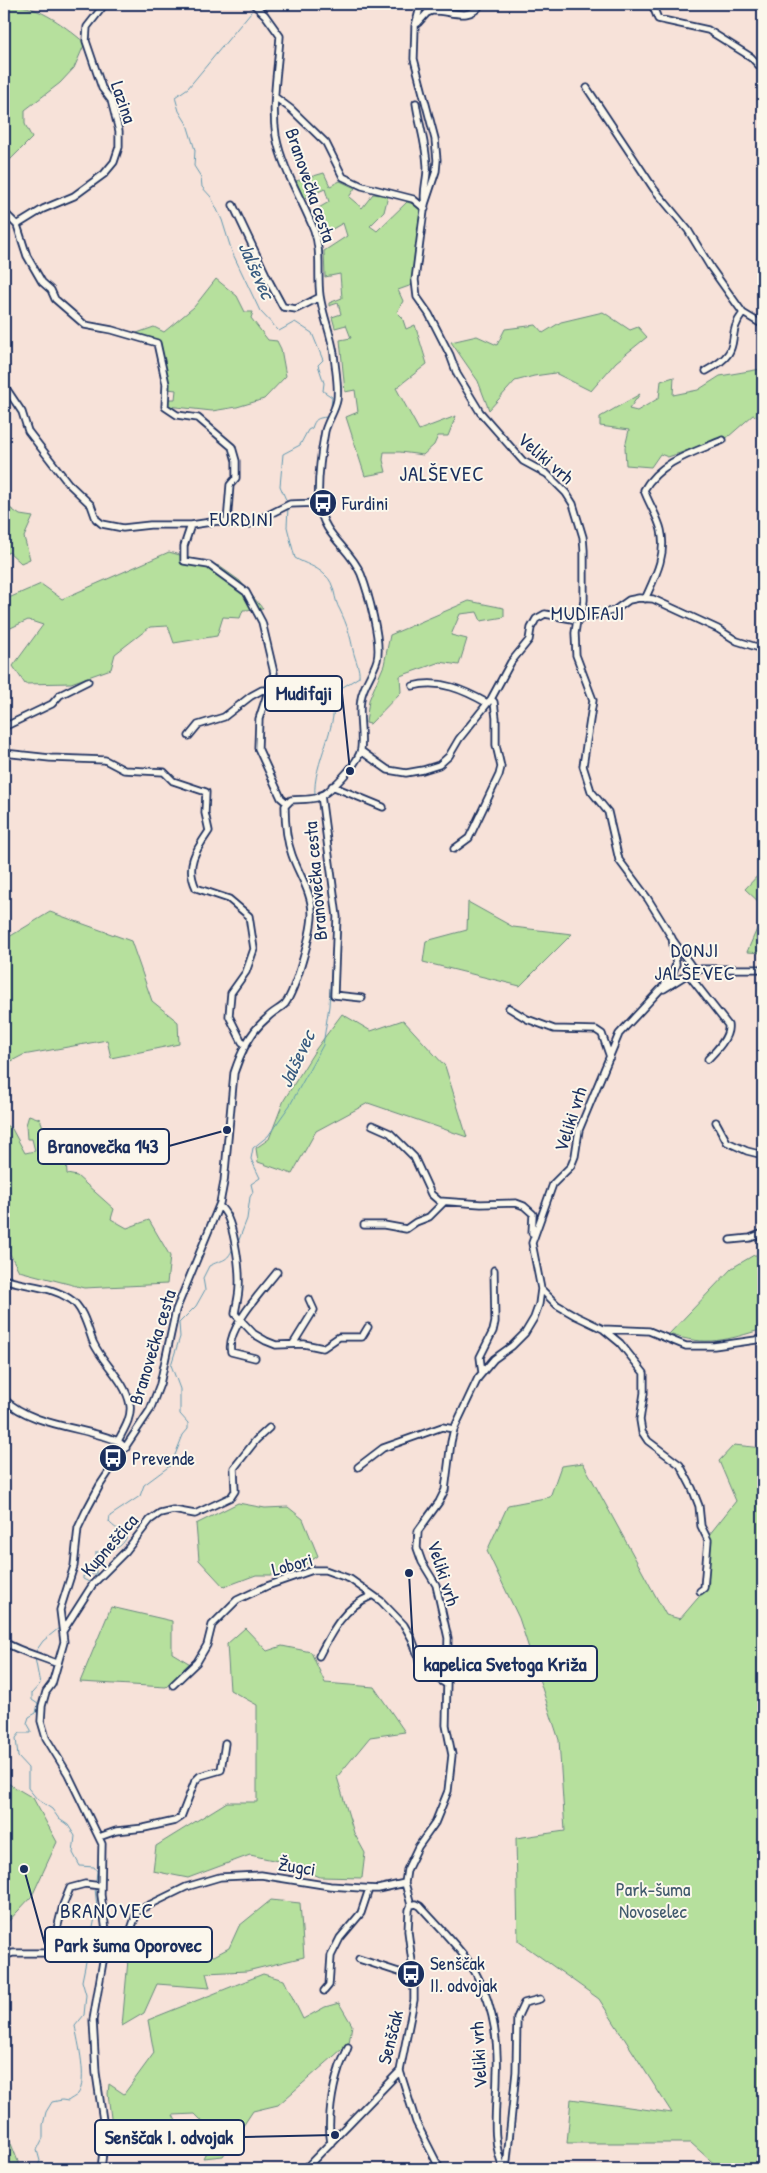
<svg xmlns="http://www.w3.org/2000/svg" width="767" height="2173" viewBox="0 0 767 2173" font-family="'Patrick Hand',sans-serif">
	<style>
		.green { fill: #b6e09d; stroke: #68887e }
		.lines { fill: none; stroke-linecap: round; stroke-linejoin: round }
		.stream { stroke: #6199b1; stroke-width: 1 }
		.minor-casing { stroke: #1b2f5e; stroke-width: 9 }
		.minor { stroke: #fbf7ec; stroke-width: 5.5 }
		.labels { text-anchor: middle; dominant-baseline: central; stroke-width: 4; stroke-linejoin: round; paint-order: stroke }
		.street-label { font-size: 19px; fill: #1b2f5e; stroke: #fbf7ec }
		.poi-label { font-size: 19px; fill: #1b2f5e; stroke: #fbf7ec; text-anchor: start }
		.park-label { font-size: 19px; fill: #425b6e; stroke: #fbf7ec }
		.water-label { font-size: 20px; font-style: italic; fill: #385b80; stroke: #fbf7ec }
		.neighbourhood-label { font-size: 20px; letter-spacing: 1px; fill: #1b2f5e; stroke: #fbf7ec }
		.quarter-label { font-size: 21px; letter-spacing: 1px; fill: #1b2f5e; stroke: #fbf7ec }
		.leader { fill: none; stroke: #1b2f5e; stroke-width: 2 }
		.callout-dot { fill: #1b2f5e; stroke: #fbf7ec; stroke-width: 2 }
		.callout { fill: #fbf7ec; stroke: #1b2f5e; stroke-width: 2 }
		.callout-label { font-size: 20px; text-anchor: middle; font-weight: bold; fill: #1b2f5e }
	</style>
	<rect width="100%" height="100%" fill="#f7e2d9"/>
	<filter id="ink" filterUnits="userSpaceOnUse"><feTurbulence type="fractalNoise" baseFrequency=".02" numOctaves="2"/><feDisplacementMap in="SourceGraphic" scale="10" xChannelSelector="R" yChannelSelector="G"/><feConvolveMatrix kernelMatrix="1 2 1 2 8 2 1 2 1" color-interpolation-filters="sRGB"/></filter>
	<g filter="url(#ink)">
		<path class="green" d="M4,4c33,0 57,19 81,39l-11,25 -14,15 -35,27v14l7,14 -28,28z
			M324,173l6,13 10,-5 15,7 -6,9 13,11 11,-14 15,2 -4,16 -14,14 7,5 30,-29 9,3 6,6 -10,74 -14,5 5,11 -6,11 5,5 4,12 9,-4 12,39 -31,24 23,42 37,-14 -8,20h-10l-4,9 -11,10 -23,-3h-16l-1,8 3,12 -21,4 -19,-59 12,-5 -3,-22 -10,2 -5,-52 11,-2 -5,-13 -11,3 -3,-11 9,-3 -3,-11 -9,3v-3l13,-5 -2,-24 -15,3 -1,-26 23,-15 -4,-13 -23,13 -10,-23 19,-11 -4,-13 -21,9 -8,-17z
			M216,279l21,17 8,16h8l-2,6 17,22 9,1 4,8 5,27 -22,23 -27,8 -25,4 -45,-5v-7h8l1,-9 -8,-1 -10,-47 -24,-8 20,-7 10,5 30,-25z
			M603,312l27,18 8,-3 9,10 -31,25 -25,29 -36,-18 -21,3 -19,5 -26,29 -11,-29 -27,-39 26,-6 20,9 8,-16 31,-4 7,8 18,-11z
			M761,369l2,2v47l-10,-3 -25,22 -60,20 -8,-3 -9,13 -25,-2 -1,-18 4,-17 -29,-4v-9l40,-23 -11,15 8,2 22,-13 2,-17 13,-4 -1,18 25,-5 22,-14z
			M4,504l16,11 13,2 -9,20 6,22 -9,4 -12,-11 -5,3z
			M169,552l50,14 21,15 23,28 -20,1 -3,8 -17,-1 -6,19 -43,7 -6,-17 -18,1 -35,27 -4,15 -40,14 -46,1 -12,-18 30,-41 -15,-5 -24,11v-31l37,-16 21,15z
			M469,601l35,7v9l-23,4 -4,-9 -17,2 -9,21 16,4 -8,26 -19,-3 -40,14 1,16 -31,32 -4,-1 3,-23 15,-35 6,-30z
			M763,870v36l-18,-17z
			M468,902l45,25 59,7 -52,52 -97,-24 3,-21 41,-11z
			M50,912l81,29 21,60 26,21 1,22 -68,14 -4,-18 -84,15 -19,10v-125z
			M763,915v38l-16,-1z
			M342,1014l29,17 32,-11 42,46 22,71 -99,-34 -52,28 -24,43 -34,-12 -2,-14 13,-9 15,-39 32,-51z
			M29,1115l11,4c6,15 11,34 26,39l1,16 10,2 37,33 -3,10 16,9 22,-8 21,36 -3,28 -83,4 -65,-17 -15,-28v-119l8,5 13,24 10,-2 -3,-12h-5l-1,-14z
			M754,1255h9v74c-36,11 -56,18 -94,5l63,-66z
			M734,1445l29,3v721h-43l-29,-26h-124l4,-44 101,14 -73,-114 -81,-58 -2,-103 49,-7 -6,-91 -40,-122 -32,-67 21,-46 42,-8 11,-31 22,-3 83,152 14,4 29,-34 -2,-32 2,-18 27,-34 -17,-40z
			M238,1503l27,5 23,-1 15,12 15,37 -28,19h-34l-32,12 -25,-27 -3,-36z
			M111,1607l61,14v32l20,12 -26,22 -86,-5z
			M245,1628l22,23 15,-5 29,6 14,31 49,4 31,45 -35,5 -33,40 17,56 11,20 -3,25 -42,-1 -33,-14 -37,-8 -62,23 -35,-7 3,-25 71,-44h30v-97l-27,-15 -3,-46z
			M4,1781l29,17 24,44 -25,54 -28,30z
			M271,1900l29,3 4,54 -57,14 -41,2 4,15 -53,-4 -13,29 -22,13 6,-66 38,-15 48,11 15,-8 10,-22z
			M263,1974l21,6 19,39 22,-12 14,-4 13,22 -3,18 -71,62 -25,6 -30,45 -20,2 16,-31 -15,-4 -9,-9 -22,1 5,10 -25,9 -7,-8 -35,-8 -3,-24 1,-10 15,10 30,-41 -6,-33z
			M4,2126l17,43h-17z"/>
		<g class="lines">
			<path class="stream" d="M251,12l-63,76 -13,9 4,14 8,13 8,26 -1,16 7,11 1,10 9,10 11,23 10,32 28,59 19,20 16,-9 17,11 11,27 -5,5 6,18 -1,8 9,6 -1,10 -4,10c-10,1 -12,2 -15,11l-4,2 -8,15 -17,9 -3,32 7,16
				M288,507l-1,20 8,31c10,6 21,8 30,17 11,9 8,24 15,35 7,15 10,24 13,40 2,10 7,18 6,27l-24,15 -3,4c9,26 -20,68 -17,99
				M318,802l2,6
				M237,1245l10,-26 3,-22 3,-5 -2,-8 9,-6 -9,-19 2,-11 15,-12 22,-31 33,-60 6,-39 5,-85 -4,-32
				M91,1583l-8,-4v-3l13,-2v-22c13,-1 28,-3 31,-17l-3,-5c-7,0 -10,-3 -15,-8l1,-6 30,-20 4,-11 27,-20 12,-30 5,-6v-6l-8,-9v-25l-9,-24 9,-28 -1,-14 17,-17 9,-16 -2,-12 6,-12c13,-7 18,-3 24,-18
				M64,1622l11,-15
				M36,1651l7,-10 16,-13
				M35,1658l5,26 -8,9v7l6,4 -2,9 -7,4 -2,6 4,7v3h-11l-4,5 2,19 10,11v20l9,11 15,10 7,10 9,6 7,11 -2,17 7,13 14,1 3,4 -1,10
				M36,2169l4,-8 -3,-11 6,-12v-13l3,-13 6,-10 10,-2 6,1c2,-2 7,-4 10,-7 10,-13 0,-52 -3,-68l9,-11 2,-20 -4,-14 15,-73 -2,-20"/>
			<defs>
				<path id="minor" d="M652,4l6,15 50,11 43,27 12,13
					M418,23l9,-10 5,-2c17,-1 38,11 49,-7
					M587,88l67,101 34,41 23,38 32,45
					M275,97l16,12 35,34 17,34 19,9 51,13 12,10
					M416,103c3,21 10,41 11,62 1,14 -5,25 -2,39
					M233,205l36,76 14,26 13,2 24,-12
					M4,212l13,13 10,31 15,26 9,8 4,9 30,26 27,5 45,13 9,41 -1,23 12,8 21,3 34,29 4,14v17l-6,7 -3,38
					M17,225l26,-16 31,-13 30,-22 10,-12 5,-15v-16l-8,-31 -9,-12 -16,-47 1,-14 18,-23
					M706,371c41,-22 17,-32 37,-58l20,12
					M4,385l18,27 6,19 40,52 23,22 5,14 6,5 21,4 27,-3h41l27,-4 17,3h15l40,-20 29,-1
					M191,525l-7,21v15l25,4 37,27 16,30 12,51 -15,46 -1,29 23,50 6,5
					M645,599c10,-22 22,-44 16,-69 -3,-13 -12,-26 -17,-40 16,-29 51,-38 79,-50
					M413,686c27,-7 51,4 74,17
					M4,727l48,-23 8,-9 28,-14
					M189,736l9,-11 26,-8 27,-21 11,-6 8,1
					M361,751l27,19 18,3 17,-3 16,-5 10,-9 10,-17 32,-40 20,-37 18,-22 2,-12 5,-9 9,-5 32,6 38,-10 14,-10 10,-2 14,1 65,30 19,12 26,8
					M4,753l46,5 55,2 19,10 40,2 9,9 33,11 -1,21 4,18c-13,19 -24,34 -13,57l33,11 20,17 5,33 -8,23 -15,21 -1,11 -1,12 13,26 4,3
					M332,786l51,21
					M321,795l16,122 -3,78 28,3
					M454,849l15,-11 30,-63 2,-8 -5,-22v-27l-2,-16 -3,-3
					M673,940l19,27 4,2
					M688,974l40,51c2,12 -12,26 -20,34
					M664,989l32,-20h67
					M509,1008l18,11 27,10 42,1 6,4 8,23
					M716,1122l11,20 20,9 16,4
					M372,1125l18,8 24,24 17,37 8,7 42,3 35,-1 8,3 9,8 -1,19
					M219,1206c15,9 21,63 20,81 0,9 -3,18 -4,27l19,20 12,7 10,4 28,-1 19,4 16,-11h23l6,-10
					M364,1225h20l22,4 10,-7 13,-5 15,-15
					M730,1240l20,-2 13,-5
					M4,1279c22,8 45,6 66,20 13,8 18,30 23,43 10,22 33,39 37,63 2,13 -7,26 -12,36l8,7
					M541,1289l16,16 19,11 27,13 17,14 24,30v20l-4,27 2,12 6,9 32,24 12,23 7,18 2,20 7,14 -4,48 -4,3
					M603,1329l46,2 37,15h28l49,-7
					M293,1344l21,-34 -5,-11
					M255,1358l-24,-6c-6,-22 32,-62 46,-80
					M482,1373l-2,-16 13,-26 2,-9 -1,-52
					M4,1399c28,27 79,28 114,42
					M358,1467l25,-19 59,-21 12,2
					M63,1631l30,-47 33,-33 24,-31 10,-7 13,-3 22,4 36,-17 4,-6 -1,-23 22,-28 13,-12
					M4,1642c17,10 35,14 54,22
					M319,1656c13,-25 25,-49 52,-60
					M173,1685l24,-23 10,-17 5,-20 25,-25 30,-14 46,-16h12l25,9 31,22 23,24 8,14 8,22 15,16 11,7
					M99,1837l17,-6 28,-3 31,-7 6,-4 14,-36 5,-5 21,-6 4,-27
					M411,1905l-6,-22 2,-13 11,-23 17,-24 13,-32 4,-36 -6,-30 2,-87 -12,-53 -14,-23 -5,-14 1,-17 21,-29 6,-12 6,-48 3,-13 24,-51 16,-19 18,-13 13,-13 9,-15 5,-14 2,-15 -9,-46 21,-59 18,-18 4,-10 4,-26 40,-96 52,-56 5,-14 -4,-26 -24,-39 -29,-39 -11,-48 -17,-21 -8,-25 10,-66 -17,-45 -1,-22 2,-13 5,-6 2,-14v-50l-1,-13 -10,-33 -7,-11 -19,-19 -24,-13 -43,-49 -23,-38 -7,-19 -21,-41 -12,-17 -2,-17 7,-55 3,-21 11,-33 1,-11 -2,-21 -21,-80 1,-33 6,-22
					M411,1905l5,-1 4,2c16,18 34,36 48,55 23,32 31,75 29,114 0,31 -7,65 7,94
					M4,1956l9,-3h38l12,-48 7,-17 15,-4 16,2
					M359,1959l55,18
					M104,1960l24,-22 9,-26 4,-3 45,-22 34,-10 41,-2 69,11 31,2 17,1 27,-6
					M324,1991l5,-6 2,-29 9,-18 21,-25 8,-24
					M400,2071l16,51 24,47
					M331,2143c-4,-22 1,-53 8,-74 2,-7 7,-15 9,-22
					M101,2169l4,-35 -9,-61 -3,-53 14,-82 -6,-43 1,-51 -34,-70 -22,-36 -5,-17 1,-15 4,-14 6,-8 12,-42 -4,-32 14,-44 4,-38 8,-17 14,-26 50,-75 10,-26 16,-74 44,-107 4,-21 10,-109c7,-21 16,-41 33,-55 5,-6 13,-9 18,-14 11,-15 26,-69 27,-88 1,-22 -13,-41 -20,-61 -6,-16 -7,-33 -7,-49l6,-6c8,-1 17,0 25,-2 13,-4 43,-35 45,-49 2,-16 -3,-34 0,-50 2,-14 12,-25 16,-39 5,-18 -9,-68 -16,-86 -12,-28 -38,-37 -42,-71 -2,-23 2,-50 6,-72 3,-11 10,-20 12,-31 2,-15 -2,-32 -3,-46 -3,-20 -11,-38 -14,-58 -3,-22 2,-44 -6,-66 -12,-31 -32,-61 -38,-94 -5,-33 2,-67 4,-100l-15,-21 -12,-11
					M305,2169l95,-98 14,-71v-23l-6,-46 1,-21 2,-5
					M506,2169l10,-97 1,-54 7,-15 16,-4"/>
			</defs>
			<use href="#minor" class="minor-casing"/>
			<use href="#minor" class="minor"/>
		</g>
	</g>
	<defs>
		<symbol id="bus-disc" viewBox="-11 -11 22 22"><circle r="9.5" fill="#1b2f5e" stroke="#fbf7ec"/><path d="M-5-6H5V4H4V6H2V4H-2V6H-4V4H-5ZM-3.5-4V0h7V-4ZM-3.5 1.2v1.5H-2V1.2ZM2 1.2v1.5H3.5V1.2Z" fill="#fff"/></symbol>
	</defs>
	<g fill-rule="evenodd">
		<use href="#bus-disc" x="307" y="487" width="32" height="32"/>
		<use href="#bus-disc" x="97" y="1442" width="32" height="32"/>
		<use href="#bus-disc" x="395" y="1958" width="32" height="32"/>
	</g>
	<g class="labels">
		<g class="street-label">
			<text transform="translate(124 102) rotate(71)">Lazina</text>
			<text transform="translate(311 185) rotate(71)">Branovečka cesta</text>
			<text transform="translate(546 458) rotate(41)">Veliki vrh</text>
			<text transform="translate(315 881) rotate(-95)">Branovečka cesta</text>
			<text transform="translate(570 1119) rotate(-72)">Veliki vrh</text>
			<text transform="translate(152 1347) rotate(-73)">Branovečka cesta</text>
			<text transform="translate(109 1545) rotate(-49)">Kupneščica</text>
			<text transform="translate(292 1564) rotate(-15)">Lobori</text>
			<text transform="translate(444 1573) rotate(72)">Veliki vrh</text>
			<text transform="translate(297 1866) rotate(9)">Žugci</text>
			<text transform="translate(390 2037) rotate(-76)">Senščak</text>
			<text transform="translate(478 2055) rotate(-93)">Veliki vrh</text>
		</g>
		<g class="poi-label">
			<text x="342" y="503">Furdini</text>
			<text x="132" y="1458">Prevende</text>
			<text x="430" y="1963">Senščak<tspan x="430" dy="22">II. odvojak</tspan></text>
		</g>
		<g class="park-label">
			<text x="653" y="1889">Park-šuma<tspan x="653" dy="22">Novoselec</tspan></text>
		</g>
		<g class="water-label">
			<text transform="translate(257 270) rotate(66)">Jalševec</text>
			<text transform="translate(296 1059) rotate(-65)">Jalševec</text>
		</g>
		<g class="neighbourhood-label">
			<text x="242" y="518">FURDINI</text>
			<text x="588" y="612">MUDIFAJI</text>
			<text x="695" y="949">DONJI<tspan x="695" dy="23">JALŠEVEC</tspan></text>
		</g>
		<g class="quarter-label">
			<text x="442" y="473">JALŠEVEC</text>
			<text x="107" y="1910">BRANOVEC</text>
		</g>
	</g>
	<path class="leader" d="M350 771L342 693M227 1130L169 1146M409 1573L414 1664M24 1869L45 1945M335 2135L244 2137"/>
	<g class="callout-dot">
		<circle cx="350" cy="771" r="5"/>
		<circle cx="227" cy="1130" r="5"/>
		<circle cx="409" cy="1573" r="5"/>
		<circle cx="24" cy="1869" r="5"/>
		<circle cx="335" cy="2135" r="5"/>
	</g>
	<g class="callout">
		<rect x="265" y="676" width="77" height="35" rx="5"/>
		<rect x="38" y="1129" width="131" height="35" rx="5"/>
		<rect x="414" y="1646" width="183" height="35" rx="5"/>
		<rect x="45" y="1927" width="167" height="35" rx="5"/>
		<rect x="95" y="2120" width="149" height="35" rx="5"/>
	</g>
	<g class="callout-label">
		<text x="304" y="700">Mudifaji</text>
		<text x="103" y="1153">Branovečka 143</text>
		<text x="505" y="1671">kapelica Svetoga Križa</text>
		<text x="128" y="1952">Park šuma Oporovec</text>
		<text x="169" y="2144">Senščak I. odvojak</text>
	</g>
	<rect width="767" height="2173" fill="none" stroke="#fbf7ec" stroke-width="20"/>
	<rect x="10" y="10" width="747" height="2153" fill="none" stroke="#1b2f5e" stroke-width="2" filter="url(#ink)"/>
</svg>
